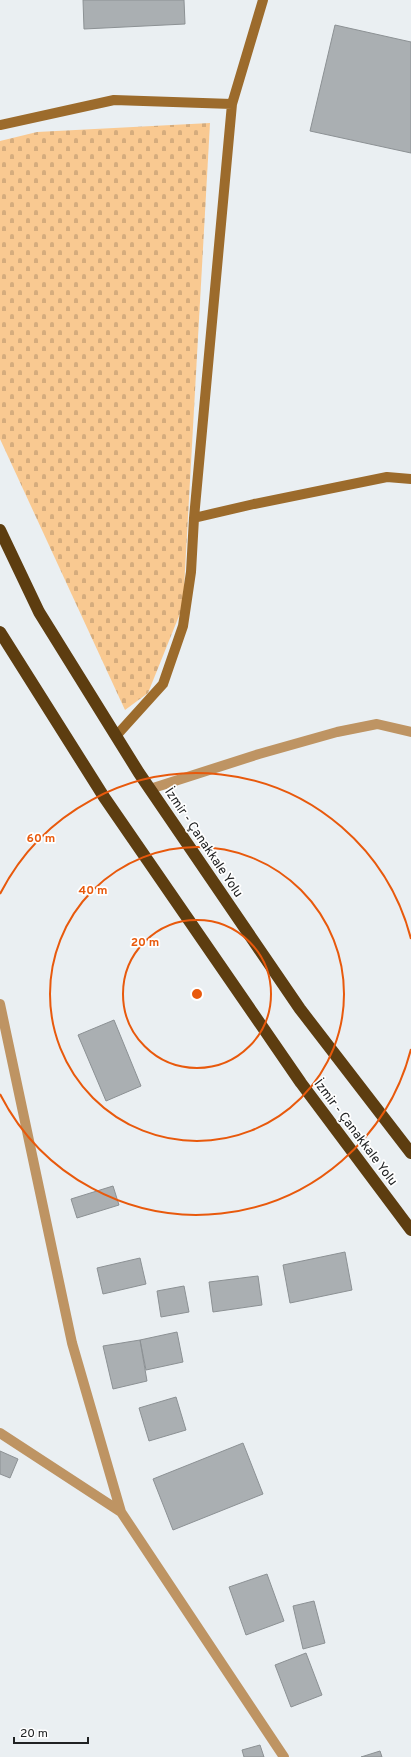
<svg xmlns="http://www.w3.org/2000/svg" width="411" height="1757" viewBox="0 0 411 1757" font-family="Overpass,sans-serif">
	<style>
		.cemetery { fill: url(#cemetery-stones) }
		.building { fill: #aaafb2; stroke: #8c9194 }
		.lines { fill: none; stroke-linecap: round; stroke-linejoin: round }
		.street { stroke: #be9463; stroke-width: 10 }
		.secondary { stroke: #9c6b2c; stroke-width: 10 }
		.highway { stroke: #5d3d10; stroke-width: 12 }
		.ring { fill: none; stroke: #e8590c; stroke-width: 2 }
		.labels { text-anchor: middle; dominant-baseline: central; stroke-width: 3.5; stroke-linejoin: round; paint-order: stroke }
		.street-label { font-size: 13px; fill: #202223; stroke: #fff }
		.centre { fill: #e8590c; stroke: #fff; stroke-width: 2 }
		.ring-label { font-size: 12px; text-anchor: middle; font-weight: bold; fill: #e8590c; stroke: #fff; stroke-width: 3.5; stroke-linejoin: round; paint-order: stroke }
	</style>
	<defs>
		<pattern id="cemetery-stones" width="16" height="16" patternUnits="userSpaceOnUse"><rect width="16" height="16" fill="#f9c991"/><path d="M2 7V4a2 2 0 0 1 4 0v3zM10 15v-3a2 2 0 0 1 4 0v3z" fill="#d5ac7d"/></pattern>
	</defs>
	<rect width="100%" height="100%" fill="#eaeff2"/>
	<path class="cemetery" d="M210,123l-27,483 -35,87 -23,17 -125,-271v-298l37,-9z"/>
	<path class="building" d="M83,0h101l1,24 -101,5z
		M335,25l76,17v111l-101,-22z
		M114,1020l27,66 -35,15 -28,-66z
		M113,1186l6,19 -42,13 -6,-19z
		M345,1252l7,38 -62,13 -7,-38z
		M140,1258l6,26 -43,10 -6,-26z
		M258,1276l4,29 -49,7 -4,-30z
		M184,1286l5,26 -28,5 -4,-26z
		M177,1332l6,30 -37,8 -6,-30z
		M140,1340l7,41 -34,8 -10,-43z
		M176,1397l10,33 -37,11 -10,-33z
		M243,1443l20,51 -90,36 -20,-51z
		M0,1451l18,8 -8,19 -10,-4z
		M267,1574l17,47 -38,14 -17,-48z
		M314,1601l11,42 -22,6 -10,-43z
		M306,1653l16,42 -31,12 -16,-42z
		M260,1745l4,12h-20l-2,-7z
		M380,1751l2,6h-21z"/>
	<g class="lines">
		<path class="street" d="M150,789l109,-35 78,-22 40,-8 34,8
			M0,1004l72,339 49,169 163,245
			M0,1433l121,79"/>
		<path class="secondary" d="M232,104l31,-104
			M0,125l114,-25 118,4 -38,414
			M116,736l47,-52 20,-58 8,-54 3,-54 60,-14 133,-27 24,2"/>
		<path class="highway" d="M0,530l39,82 100,161 161,236 111,144
			M0,632l104,165 197,286 110,147"/>
	</g>
	<g class="ring">
		<circle cx="197" cy="994" r="74"/>
		<circle cx="197" cy="994" r="147"/>
		<path d="M411 1049A221 221 0 0 1 0 1094M0 894A221 221 0 0 1 411 939"/>
	</g>
	<g class="labels">
		<g class="street-label">
			<text transform="translate(203 843) rotate(56)">İzmir - Çanakkale Yolu</text>
			<text transform="translate(355 1133) rotate(53)">İzmir - Çanakkale Yolu</text>
		</g>
	</g>
	<circle cx="197" cy="994" r="6" class="centre"/>
	<g class="ring-label">
		<text x="41" y="842">60 m</text>
		<text x="93" y="894">40 m</text>
		<text x="145" y="946">20 m</text>
	</g>
	<path d="M14 1737v6h74v-6" fill="none" stroke="#202223" stroke-width="2"/>
	<text x="20" y="1737" font-size="12" fill="#202223" stroke="#ffffff" stroke-width="3" paint-order="stroke">20 m</text>
</svg>
